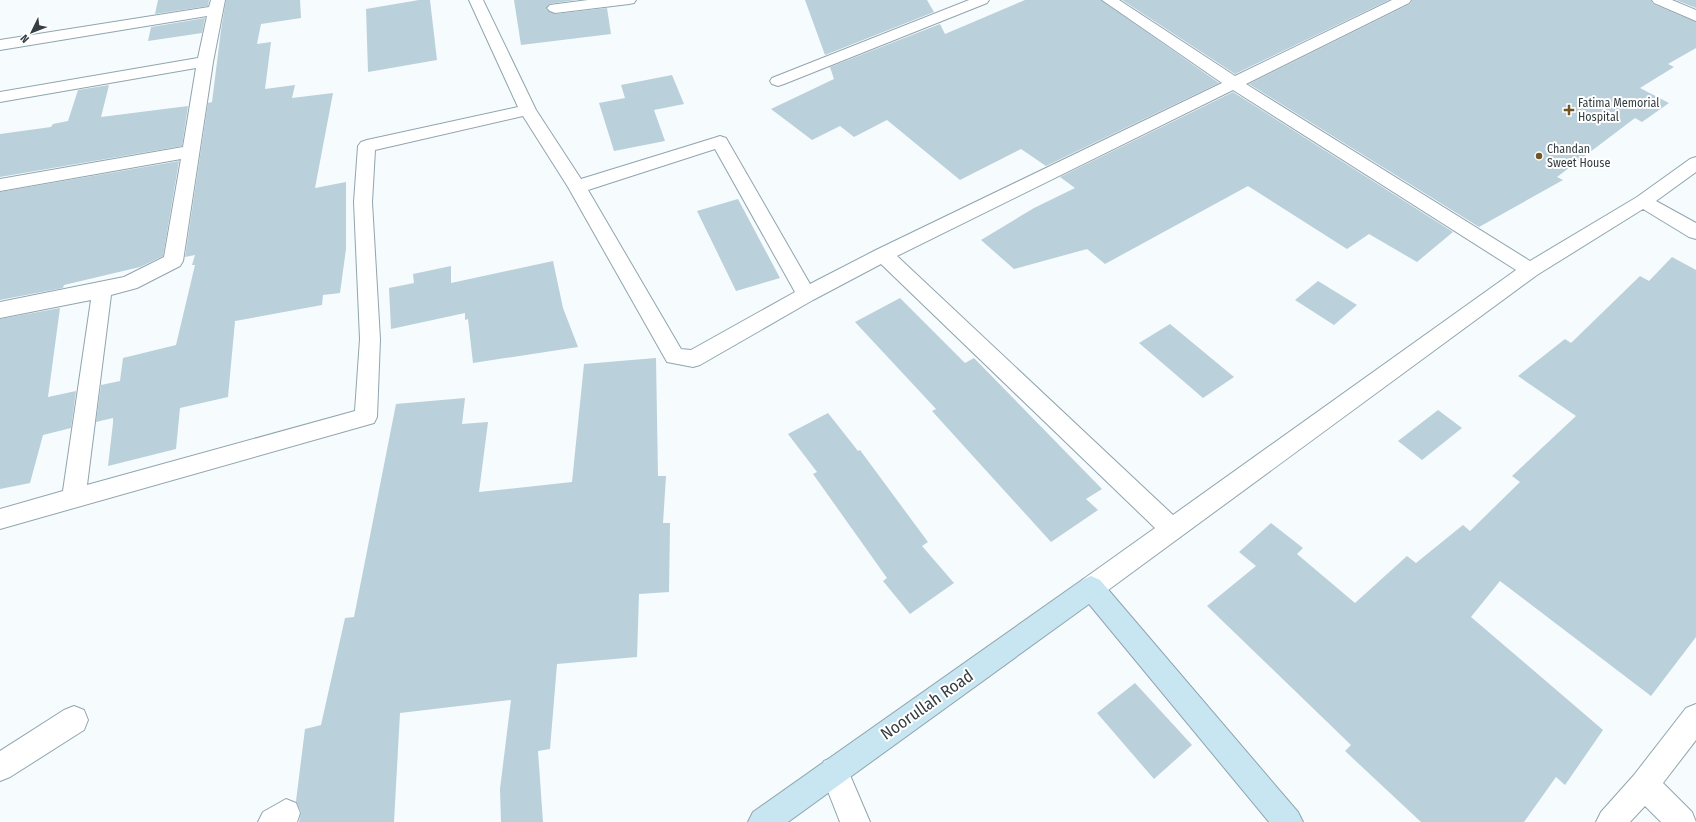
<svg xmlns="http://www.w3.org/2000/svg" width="1696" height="822" viewBox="0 0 1696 822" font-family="'Fira Sans Condensed',sans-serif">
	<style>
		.building { fill: #bad0db }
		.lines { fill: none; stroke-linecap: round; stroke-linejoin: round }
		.street-casing { stroke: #90a5af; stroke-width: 2 }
		.secondary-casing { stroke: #90a5af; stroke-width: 2 }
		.street { fill: #fff; fill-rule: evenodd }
		.secondary { fill: #c8e5f2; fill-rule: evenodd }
		.poi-dot { fill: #705527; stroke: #fff; stroke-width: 1.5 }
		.labels { text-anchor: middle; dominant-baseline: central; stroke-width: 4; stroke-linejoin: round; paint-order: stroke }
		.far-poi-label { font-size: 12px; fill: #353e42; stroke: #fff; text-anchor: start }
		.near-street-label { font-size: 17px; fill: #353e42; stroke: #fff }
	</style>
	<rect width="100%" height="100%" fill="#f6fbfd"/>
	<path class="building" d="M158,0h51l-1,6 -53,8z
		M226,0h74l1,18 -40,6 -4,20 14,-2 -6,47 30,-4 -3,13 41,-5 -18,95 31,-6v67l-6,44 -17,2 -1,10 -87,16 -7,76 -48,11 -4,41 -68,17 5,-43v-5l-17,4 5,-37 19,-4 3,-23 53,-13 19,-80h-3l3,-10 -10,2 23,-154 4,-1 9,-72z
		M419,0h11l7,60 -69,12 -2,-63z
		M514,0h62l-27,4 -3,5 9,5 52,-6 4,26 -90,11z
		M805,0h122l7,12 -109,43z
		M1025,0h76l118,83 -173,83 -25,-17 -61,31 -73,-60 -33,17 -14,-11 -28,14 -41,-31 63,-30 -4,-12 110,-43 5,10z
		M1122,0h267l-154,74z
		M1412,0h239l2,4 43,18v26l-28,16 6,3 -34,21 29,15 -27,19 -7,-4 -78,59 6,3 -84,47 -230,-143 161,-80z
		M1676,0h20v8z
		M205,18l-3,15 -54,8 3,-14z
		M672,75l12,29 -30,6 11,31 -51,10 -15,-48 26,-5 -4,-13z
		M109,85l-8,32 87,-11 -6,40 -182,31v-43l51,-7 2,-3 15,-3 10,-31z
		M1233,92l220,140 -36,30 -48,-28 -22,15 -99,-63 -143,78 -18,-15 -73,20 -33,-29 53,-32 41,-20 -15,-11z
		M179,161l-16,95 -23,11 -76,18 -1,3 -63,12v-108z
		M738,199l42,79 -44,13 -39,-80z
		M1672,257l24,13v367l-45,59 -151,-115 -29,36 132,113 -38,55 -9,-8 -32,45h-103l-76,-71 6,-6 -144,-139 49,-40 -17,-14 32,-29 32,25 -6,6 58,49 52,-47 9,7 47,-38 7,6 50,-49 -8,-6 64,-60 -58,-40 47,-37 6,4 69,-67 9,5z
		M553,261l10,47 15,39 -105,16 -5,-44 -3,1v-7l-74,16 -2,-41 25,-5 -1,-9 38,-8v17z
		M1318,281l39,24 -23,20 -39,-25z
		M900,298l65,65 9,-5 128,131 -16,10 12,11 -47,32 -119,-131 4,-2 -81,-87z
		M60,308l-12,89 28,-6 -5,37 -28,7 -13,48 -30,6v-170z
		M1170,324l64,53 -31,21 -64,-55z
		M656,358l2,118h8l-3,47h7l-1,69 -30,2 -2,63 -80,7 -7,85 -12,2 5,71h-42l-1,-33 11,-89 -111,13 -6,109h-95l2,-10 -5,-11 9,-72 16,-4 24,-107 9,-1 42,-213 69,-6 -3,26 26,-2 -9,70 93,-10 12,-118z
		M1438,410l24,18 -40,32 -24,-19z
		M828,413l30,38 2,-1 68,92 -6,4 32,37 -44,31 -27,-33 4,-3 -74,-104 4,-2 -29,-38z
		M1135,683l57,62 -38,34 -57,-66z"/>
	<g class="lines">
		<defs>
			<path id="street" d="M211,0h14l-12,62 -30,199 -3,5 -43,22 -26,7 -24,190 268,-74 5,-72 -6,-137 4,-56 3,-4 6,-2 151,-33 -49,-107h14l53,110 45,69 133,-41 6,-2 6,2 84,146 66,-34 346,-167 -120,-83h17l116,76 157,-76h19l-2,3 -163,81 284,177 107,-64 53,-38 6,-2v15l-40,29 40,22v16l-7,-2 -46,-28 -106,66 -437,321 -9,4 -9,-4 -4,-8 4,-8 73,-52 -274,-264 -68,36 -113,65 -7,2 -26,-5 -99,-175 -45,-71 -148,34 -3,52 8,137 -3,78 -3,6 -374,106v-20l63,-18 28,-191 -91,18v-16l124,-25 40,-20 17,-98 -181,32v-12l183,-32 13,-79 -196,34v-10l198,-34 9,-42 -207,34v-10l209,-33zM1233,90l283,180 -343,245 -276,-259zM715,149l80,143 -104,58 -10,-1 -93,-159z
				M588,0h48l-2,3 -5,1 -74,9 -5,-2 -3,-3 3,-3z
				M969,0h20l-2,3 -203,81 -6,2 -6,-2 -2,-3 2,-3z
				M1652,0h20l24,10v11l-42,-18z
				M1696,704v36l-33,43 29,29 4,10h-35l-16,-16 -15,16h-34l5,-10 33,-37 52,-67z
				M74,706l10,4 4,10 -4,10 -74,47 -10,4v-30l64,-41z
				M834,757l10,4 26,61h-30l-20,-51 4,-10z
				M286,799l10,4 4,10 -3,9h-39l5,-10z"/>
			<path id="secondary" d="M1091,576l9,4 198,232 5,10h-34l-180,-218 -301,218h-40l5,-10 329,-232z"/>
		</defs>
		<use href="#street" class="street-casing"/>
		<use href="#secondary" class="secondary-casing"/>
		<use href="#street" class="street"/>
		<use href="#secondary" class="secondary"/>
	</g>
	<g class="poi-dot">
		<path d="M1567 104h4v4h4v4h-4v4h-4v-4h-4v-4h4z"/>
		<circle cx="1539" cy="156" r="4"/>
	</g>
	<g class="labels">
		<g class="far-poi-label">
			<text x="1578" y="103">Fatima Memorial<tspan x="1578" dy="14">Hospital</tspan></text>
			<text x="1547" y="149">Chandan<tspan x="1547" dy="14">Sweet House</tspan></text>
		</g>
		<g class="near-street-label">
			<text transform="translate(927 705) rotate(-35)">Noorullah Road</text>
		</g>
	</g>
	<g transform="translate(32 32) rotate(227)" stroke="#ffffff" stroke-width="3" paint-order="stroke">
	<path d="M0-3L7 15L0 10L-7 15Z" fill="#353e42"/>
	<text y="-6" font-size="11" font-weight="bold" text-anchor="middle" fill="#353e42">N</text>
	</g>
</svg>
